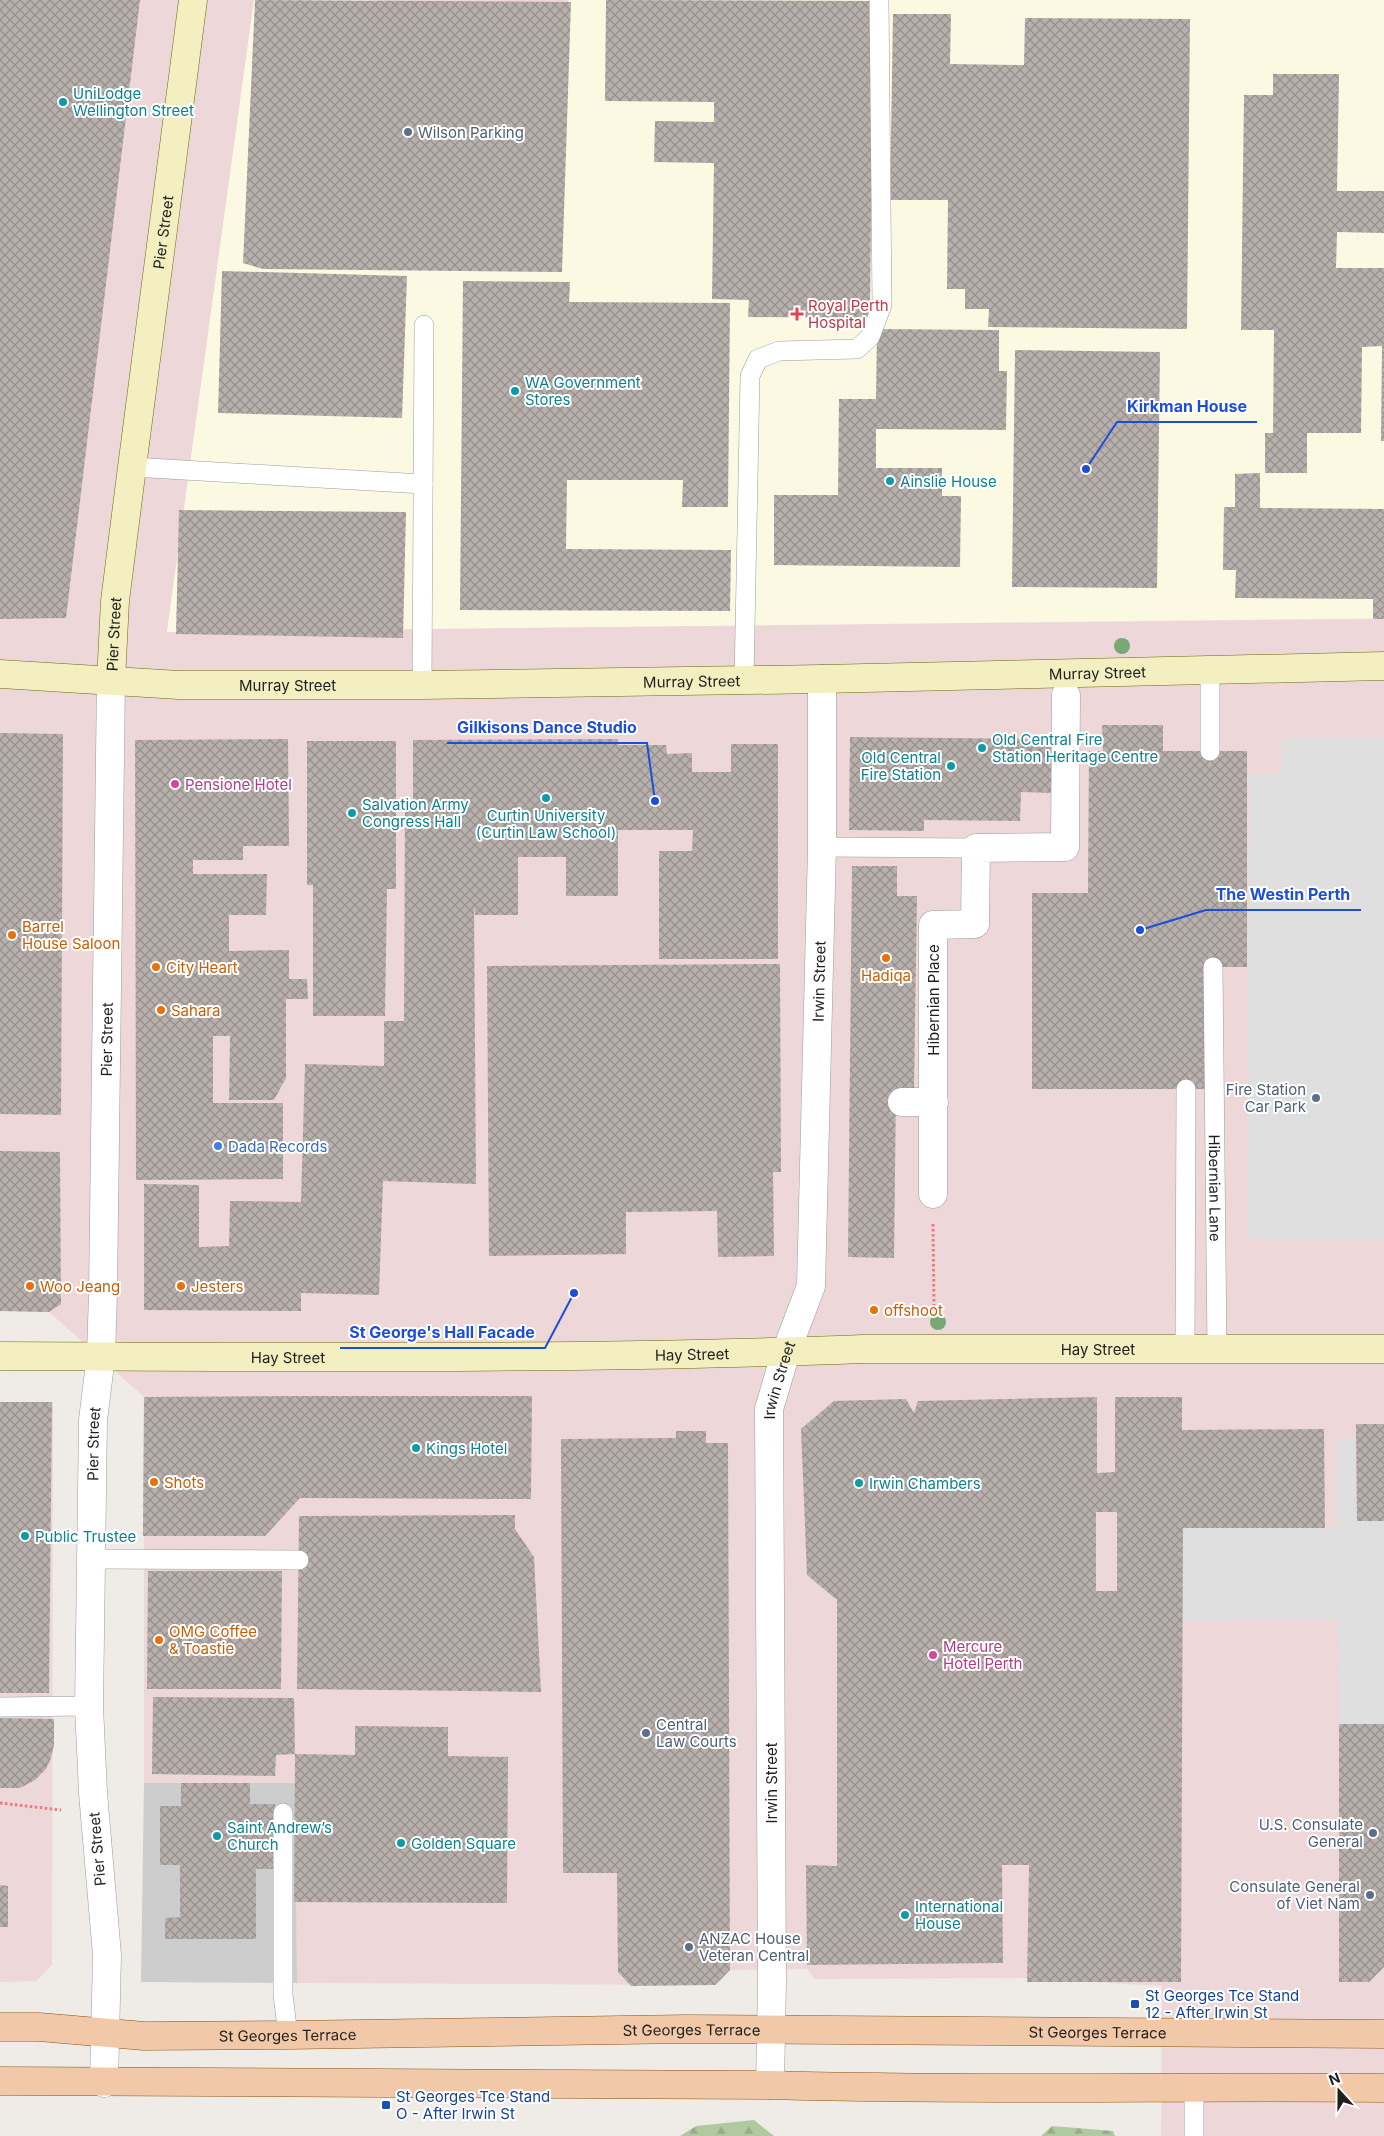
<svg xmlns="http://www.w3.org/2000/svg" width="1384" height="2136" viewBox="0 0 1384 2136" font-family="Inter,sans-serif">
	<style>
		.commercial { fill: #eed7d9 }
		.education { fill: #fcf9e2 }
		.religious { fill: #cdcdcd }
		.forest { fill: url(#forest-firs) }
		.parking { fill: #dfdfdf }
		.building { fill: url(#building-cross-hatch); fill-rule: evenodd }
		.lines { fill: none; stroke-linecap: round; stroke-linejoin: round }
		.lane-casing { stroke: #9c9c9c; stroke-width: 20 }
		.street-casing { stroke: #9c9c9c; stroke-width: 29 }
		.secondary-casing { stroke: #6b6a11; stroke-width: 29 }
		.primary-casing { stroke: #8a5310; stroke-width: 29 }
		.path { stroke: #eb7b7d; stroke-width: 3; stroke-dasharray: 2.5 2.5; stroke-linecap: butt }
		.lane { stroke: #fff; stroke-width: 19 }
		.street { stroke: #fff; stroke-width: 28 }
		.secondary { stroke: #f3efc0; stroke-width: 28 }
		.primary { stroke: #f2c9a8; stroke-width: 28 }
		.tree { fill: #7aa875 }
		.culture-dot { fill: #0f9aa8; stroke: #fff; stroke-width: 2 }
		.service-dot { fill: #5c6f8a; stroke: #fff; stroke-width: 2 }
		.health-dot { fill: #e0444e; stroke: #fff; stroke-width: 2 }
		.hotel-dot { fill: #d1479c; stroke: #fff; stroke-width: 2 }
		.food-dot { fill: #e8710a; stroke: #fff; stroke-width: 2 }
		.shop-dot { fill: #3f7fe0; stroke: #fff; stroke-width: 2 }
		.transit-dot { fill: #1a4fb4; stroke: #fff; stroke-width: 2 }
		.labels { text-anchor: middle; dominant-baseline: central; stroke-width: 4; stroke-linejoin: round; paint-order: stroke }
		.culture-label { font-size: 15px; fill: #0d838f; stroke: #fff; text-anchor: start }
		.service-label { font-size: 15px; fill: #4e5e75; stroke: #fff; text-anchor: start }
		.street-label { font-size: 15px; fill: #1f1f1f; stroke: #fff }
		.health-label { font-size: 15px; fill: #be3a42; stroke: #fff; text-anchor: start }
		.hotel-label { font-size: 15px; fill: #b23c85; stroke: #fff; text-anchor: start }
		.food-label { font-size: 15px; fill: #c56008; stroke: #fff; text-anchor: start }
		.shop-label { font-size: 15px; fill: #366cbe; stroke: #fff; text-anchor: start }
		.transit-label { font-size: 15px; fill: #164399; stroke: #fff; text-anchor: start }
		.leader { fill: none; stroke: #1d4ed8; stroke-width: 2 }
		.callout-dot { fill: #1d4ed8; stroke: #fff; stroke-width: 2 }
		.callout-label { font-size: 16px; text-anchor: middle; font-weight: bold; fill: #1d4ed8; stroke: #fff; stroke-width: 4; stroke-linejoin: round; paint-order: stroke }
	</style>
	<defs>
		<pattern id="forest-firs" width="22" height="20" patternUnits="userSpaceOnUse" patternTransform="scale(1.25)"><rect width="22" height="20" fill="#b1c99f"/><path d="M5 1l3.5 6h-7zM16 11l3.5 6h-7z" fill="#98ac88"/></pattern>
		<pattern id="building-cross-hatch" width="8" height="8" patternUnits="userSpaceOnUse" patternTransform="scale(1.25)"><rect width="8" height="8" fill="#b8b0ac"/><path d="M0 0l8 8M0 8l8-8" fill="none" stroke="#958f8b"/></pattern>
	</defs>
	<rect width="100%" height="100%" fill="#efebe6"/>
	<path class="commercial" d="M0,0h254l-87,631 1217,-12v1517h-223l1,-150 -140,-8 -207,1 -8,-10 -77,1 -14,15 -419,-2 -2,-200h-151v-386l-95,-85 -49,-1z
		M362,0h206v9z
		M0,1402h53l-1,563 -16,16 -36,1z"/>
	<path class="education" d="M254,0h108l206,9v-9h816v618l-1217,14z"/>
	<path class="religious" d="M144,1783h151l2,200 -156,-1z"/>
	<path class="forest" d="M754,2120l20,16h-94l16,-10z
		M1052,2126l61,5 2,5h-74z"/>
	<path class="parking" d="M1281,738h103v502h-136l1,-466h32z
		M1336,1438l20,1 1,82h27v203h-45l-1,-105 -157,2 2,-93h154z"/>
	<path class="building" d="M0,0h140l-74,618 -66,1z
		M255,0l316,2 -9,270 -299,-3 -20,-6z
		M606,0l267,1 -3,317 -122,-1 1,-17 -37,-1 2,-136 -60,-1 1,-41 59,1v-20l-109,-1z
		M893,14h58l-1,50 74,1 1,-47 165,1 -3,310 -199,-2 1,-18h-24v-20h-18l1,-89h-58z
		M1273,74h66l-2,117h47v42l-47,-1 -1,36h48v173h-3l1,-95 -20,1 -1,86h-54v40h-42v-40h8l1,-103h-33l3,-235h29z
		M222,271l185,5 -5,142 -184,-5z
		M463,281l107,1 -1,20 161,1 -2,204h-46l1,-27h-116l-1,69 165,1 -1,61 -270,-1z
		M877,329l122,1v41h8l-1,59 -130,-1v39h66v28h19l-1,71 -186,-2v-70h64l1,-96h37z
		M1015,350l145,2 -3,236 -145,-1z
		M1260,473v35l124,1v110h-11v-20l-138,-1 1,-28h-13l1,-63h11v-33z
		M179,510l227,2 -3,126 -227,-4z
		M1102,725h61v26h84v216h-34l-5,122h-176v-196h56l1,-142h14z
		M0,733l63,1 -2,381 -61,-1z
		M850,737l203,2 -1,54 -31,-1 -1,29 -96,-1v11l-75,-1z
		M288,739l1,107h-46v14h-50v14h74l-1,41h-37v36l60,-1v29h18l1,20h-22v79l-12,22h-45l1,-64h-17v67h70v76l-147,1 -1,-440z
		M618,739v6h48l1,9 25,-1v19h39v-28h47v215h-119v-108h33l1,-21h-75v66h-52v-39h-48v58h-43l-1,-10 2,279 -93,-3 -4,114 -78,-2v18l-157,-1v-126l55,1v62l30,-1 1,-45 71,1 4,-138 79,2v-45h20l1,-218 8,-1v-62z
		M307,741h89v148h-9l-2,127h-72v-131h-6z
		M852,866h45v30h20l-3,194h-18l-2,168 -46,-1z
		M780,964l1,208h-8l1,84 -56,1 -1,-46 -91,1v42l-137,2 -2,-290z
		M0,1151l60,1 1,152 -12,8 -49,-1z
		M300,1396h232l-1,103 -231,-1 -35,38h-122l1,-139z
		M1097,1397v76l18,-1v-75h67v33l142,-1 1,99h-142l-2,454h-154l2,-117h-27l1,98 -196,2 -1,-100 31,1v-266l-30,-25 -6,-146 33,-28 72,-2 8,14 4,-12zM1096,1512h21v79h-21z
		M0,1402h52l-3,291h-49z
		M1356,1424h28v97h-27z
		M676,1431h30v12h22l2,527 -15,15 -84,1 -13,-14 -1,-99h-54l-2,-434 115,-1z
		M515,1515v14l19,28 7,135 -244,-3 2,-173z
		M148,1571h134l-1,118h-134z
		M153,1697l141,1 1,56 60,1v-29l93,1v29l60,1 -1,146 -213,-1 1,-148 -19,1 -1,21 -123,-2z
		M0,1718l54,1v26l-3,13 -5,11 -11,11 -15,8h-20z
		M1339,1724h45v243l-15,15h-30z
		M181,1783h69v21h25v65h-19v70h-91v-21l15,-1v-52h-20v-59h21z
		M0,1885l8,1v41h-8z"/>
	<g class="lines">
		<defs>
			<g id="lane">
				<path d="M132,467l291,17"/>
				<path d="M1210,670v81"/>
				<path d="M744,680l6,-304 8,-17 21,-8 78,-2 13,-12 12,-32 -3,-305"/>
				<path d="M422,685l2,-360"/>
				<path d="M822,847l154,1"/>
				<path id="s1" d="M1213,967l4,382"/>
				<path d="M1185,1349l1,-260"/>
				<path d="M92,1559l207,1"/>
				<path d="M0,1707l89,-1"/>
				<path d="M283,1813v182l5,40"/>
				<path d="M1194,2086v50"/>
			</g>
			<g id="street">
				<path d="M902,1102h32"/>
				<path d="M933,1194v-269l42,-1 1,-76 89,-1 1,-152"/>
				<path id="s2" d="M104,2083l3,-128 -14,-162 -4,-87 4,-286 8,-64 2,-63 8,-613"/>
				<path id="s3" d="M770,2085l2,-103 -3,-573 17,-57 25,-66 11,-439v-168"/>
			</g>
			<g id="secondary">
				<path id="s4" d="M0,674l179,11h243l400,-6 562,-13"/>
				<path id="s5" d="M111,680l4,-79 17,-134 61,-467"/>
				<path id="s6" d="M0,1356c287,1 576,4 863,-7h521"/>
			</g>
			<g id="primary">
				<path id="s7" d="M0,2027h39l105,9 144,-1 399,-6 697,5"/>
				<path d="M0,2081l770,4c204,6 409,1 614,3"/>
			</g>
		</defs>
		<use href="#lane" class="lane-casing"/>
		<use href="#street" class="street-casing"/>
		<use href="#secondary" class="secondary-casing"/>
		<use href="#primary" class="primary-casing"/>
		<path class="path" d="M933,1224l1,87
			M0,1803l61,7"/>
		<use href="#lane" class="lane"/>
		<use href="#street" class="street"/>
		<use href="#secondary" class="secondary"/>
		<use href="#primary" class="primary"/>
	</g>
	<g class="tree">
		<circle cx="1122" cy="646" r="8"/>
		<circle cx="938" cy="1322" r="8"/>
	</g>
	<g class="culture-dot">
		<circle cx="63" cy="102" r="5"/>
		<circle cx="515" cy="391" r="5"/>
		<circle cx="890" cy="481" r="5"/>
		<circle cx="982" cy="748" r="5"/>
		<circle cx="951" cy="766" r="5"/>
		<circle cx="546" cy="798" r="5"/>
		<circle cx="352" cy="813" r="5"/>
		<circle cx="416" cy="1448" r="5"/>
		<circle cx="859" cy="1483" r="5"/>
		<circle cx="25" cy="1536" r="5"/>
		<circle cx="217" cy="1836" r="5"/>
		<circle cx="401" cy="1843" r="5"/>
		<circle cx="905" cy="1915" r="5"/>
	</g>
	<g class="service-dot">
		<circle cx="408" cy="132" r="5"/>
		<circle cx="1316" cy="1098" r="5"/>
		<circle cx="646" cy="1733" r="5"/>
		<circle cx="1373" cy="1833" r="5"/>
		<circle cx="1370" cy="1895" r="5"/>
		<circle cx="689" cy="1947" r="5"/>
	</g>
	<path class="health-dot" d="M794.5 306.5h5v5h5v5h-5v5h-5v-5h-5v-5h5z"/>
	<g class="hotel-dot">
		<circle cx="175" cy="784" r="5"/>
		<circle cx="933" cy="1655" r="5"/>
	</g>
	<g class="food-dot">
		<circle cx="12" cy="935" r="5"/>
		<circle cx="886" cy="958" r="5"/>
		<circle cx="156" cy="967" r="5"/>
		<circle cx="161" cy="1010" r="5"/>
		<circle cx="30" cy="1286" r="5"/>
		<circle cx="181" cy="1286" r="5"/>
		<circle cx="874" cy="1310" r="5"/>
		<circle cx="154" cy="1482" r="5"/>
		<circle cx="159" cy="1640" r="5"/>
	</g>
	<circle class="shop-dot" cx="218" cy="1146" r="5"/>
	<g class="transit-dot">
		<rect x="1130" y="1999" width="10" height="10" rx="2.5"/>
		<rect x="381" y="2100" width="10" height="10" rx="2.5"/>
	</g>
	<g class="labels">
		<g class="culture-label">
			<text x="73" y="93">UniLodge<tspan x="73" dy="17">Wellington Street</tspan></text>
			<text x="525" y="382">WA Government<tspan x="525" dy="17">Stores</tspan></text>
			<text x="900" y="481">Ainslie House</text>
			<text x="992" y="739">Old Central Fire<tspan x="992" dy="17">Station Heritage Centre</tspan></text>
			<text x="941" y="757" text-anchor="end">Old Central<tspan x="941" dy="17">Fire Station</tspan></text>
			<text x="362" y="804">Salvation Army<tspan x="362" dy="17">Congress Hall</tspan></text>
			<text x="546" y="815" text-anchor="middle">Curtin University<tspan x="546" dy="17">(Curtin Law School)</tspan></text>
			<text x="426" y="1448">Kings Hotel</text>
			<text x="869" y="1483">Irwin Chambers</text>
			<text x="35" y="1536">Public Trustee</text>
			<text x="227" y="1827">Saint Andrew’s<tspan x="227" dy="17">Church</tspan></text>
			<text x="411" y="1843">Golden Square</text>
			<text x="915" y="1906">International<tspan x="915" dy="17">House</tspan></text>
		</g>
		<g class="service-label">
			<text x="418" y="132">Wilson Parking</text>
			<text x="1306" y="1089" text-anchor="end">Fire Station<tspan x="1306" dy="17">Car Park</tspan></text>
			<text x="656" y="1724">Central<tspan x="656" dy="17">Law Courts</tspan></text>
			<text x="1363" y="1824" text-anchor="end">U.S. Consulate<tspan x="1363" dy="17">General</tspan></text>
			<text x="1360" y="1886" text-anchor="end">Consulate General<tspan x="1360" dy="17">of Viet Nam</tspan></text>
			<text x="699" y="1938">ANZAC House<tspan x="699" dy="17">Veteran Central</tspan></text>
		</g>
		<g class="street-label">
			<text stroke="none"><textPath href="#s5" startOffset="451">Pier Street</textPath></text>
			<text stroke="none"><textPath href="#s5" startOffset="46">Pier Street</textPath></text>
			<text stroke="none"><textPath href="#s4" startOffset="1098">Murray Street</textPath></text>
			<text stroke="none"><textPath href="#s4" startOffset="692">Murray Street</textPath></text>
			<text stroke="none"><textPath href="#s4" startOffset="288">Murray Street</textPath></text>
			<text stroke="none"><textPath href="#s3" startOffset="1111">Irwin Street</textPath></text>
			<text transform="translate(933 1000) rotate(-90)">Hibernian Place</text>
			<text stroke="none"><textPath href="#s2" startOffset="1045">Pier Street</textPath></text>
			<text stroke="none"><textPath href="#s1" startOffset="221">Hibernian Lane</textPath></text>
			<text stroke="none"><textPath href="#s6" startOffset="1098">Hay Street</textPath></text>
			<text stroke="none"><textPath href="#s6" startOffset="692">Hay Street</textPath></text>
			<text stroke="none"><textPath href="#s6" startOffset="288">Hay Street</textPath></text>
			<text stroke="none"><textPath href="#s3" startOffset="706">Irwin Street</textPath></text>
			<text stroke="none"><textPath href="#s2" startOffset="640">Pier Street</textPath></text>
			<text transform="translate(771 1783) rotate(-90)">Irwin Street</text>
			<text transform="translate(97 1849) rotate(-95)">Pier Street</text>
			<text stroke="none"><textPath href="#s7" startOffset="692">St Georges Terrace</textPath></text>
			<text stroke="none"><textPath href="#s7" startOffset="1098">St Georges Terrace</textPath></text>
			<text stroke="none"><textPath href="#s7" startOffset="288">St Georges Terrace</textPath></text>
		</g>
		<g class="health-label">
			<text x="808" y="305">Royal Perth<tspan x="808" dy="17">Hospital</tspan></text>
		</g>
		<g class="hotel-label">
			<text x="185" y="784">Pensione Hotel</text>
			<text x="943" y="1646">Mercure<tspan x="943" dy="17">Hotel Perth</tspan></text>
		</g>
		<g class="food-label">
			<text x="22" y="926">Barrel<tspan x="22" dy="17">House Saloon</tspan></text>
			<text x="166" y="967">City Heart</text>
			<text x="886" y="975" text-anchor="middle">Hadiqa</text>
			<text x="171" y="1010">Sahara</text>
			<text x="40" y="1286">Woo Jeang</text>
			<text x="191" y="1286">Jesters</text>
			<text x="884" y="1310">offshoot</text>
			<text x="164" y="1482">Shots</text>
			<text x="169" y="1631">OMG Coffee<tspan x="169" dy="17">&amp; Toastie</tspan></text>
		</g>
		<g class="shop-label">
			<text x="228" y="1146">Dada Records</text>
		</g>
		<g class="transit-label">
			<text x="1145" y="1995">St Georges Tce Stand<tspan x="1145" dy="17">12 - After Irwin St</tspan></text>
			<text x="396" y="2096">St Georges Tce Stand<tspan x="396" dy="17">O - After Irwin St</tspan></text>
		</g>
	</g>
	<path class="leader" d="M1086 469L1117 422H1257M655 801L647 743H447M1140 930L1206 910H1361M574 1293L545 1348H340"/>
	<g class="callout-dot">
		<circle cx="1086" cy="469" r="5"/>
		<circle cx="655" cy="801" r="5"/>
		<circle cx="1140" cy="930" r="5"/>
		<circle cx="574" cy="1293" r="5"/>
	</g>
	<g class="callout-label">
		<text x="1187" y="412">Kirkman House</text>
		<text x="547" y="733">Gilkisons Dance Studio</text>
		<text x="1283" y="900">The Westin Perth</text>
		<text x="442" y="1338">St George's Hall Facade</text>
	</g>
	<g transform="translate(1339 2091) rotate(339)" stroke="#ffffff" stroke-width="4" paint-order="stroke">
	<path d="M0-4L9 19L0 12L-9 19Z" fill="#1f1f1f"/>
	<text y="-8" font-size="14" font-weight="bold" text-anchor="middle" fill="#1f1f1f">N</text>
	</g>
</svg>
